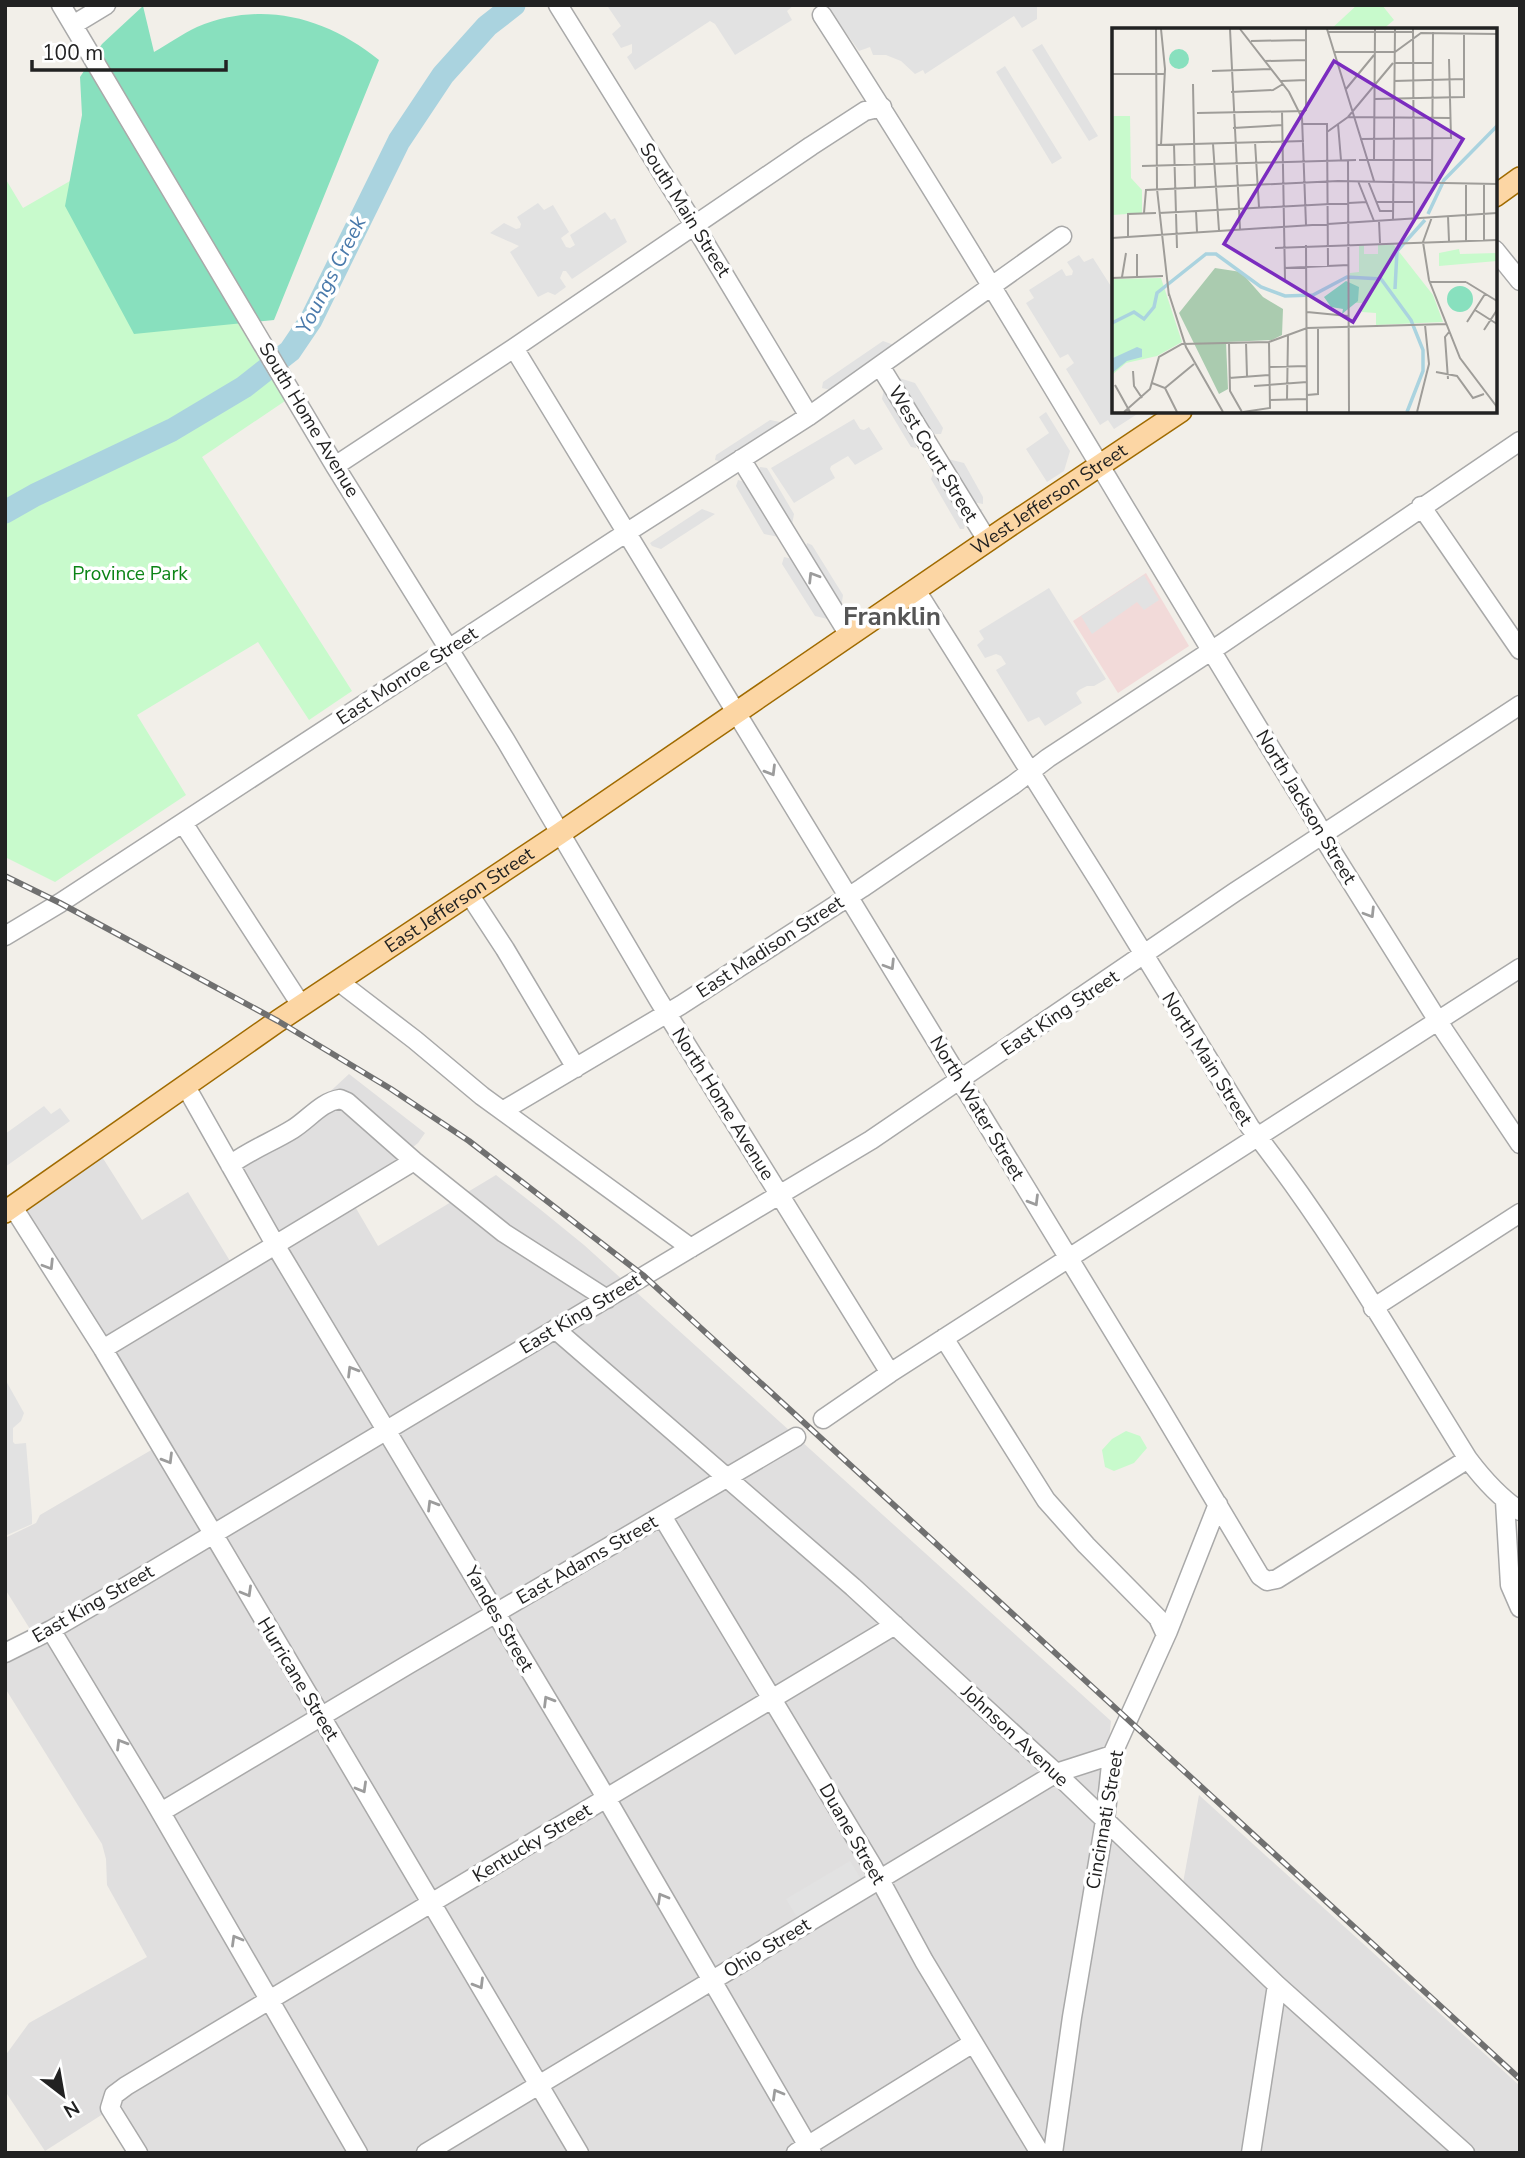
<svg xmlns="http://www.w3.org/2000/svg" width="1525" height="2158" viewBox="0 0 1525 2158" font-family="'Nunito Sans',sans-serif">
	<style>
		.residential { fill: #e0dfdf }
		.commercial { fill: #f2dad9 }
		.park { fill: #c8facc }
		.pitch { fill: #88e0be }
		.parking { fill: #e2e2e2 }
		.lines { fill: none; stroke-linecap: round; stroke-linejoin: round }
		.river { stroke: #aad3df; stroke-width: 23 }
		.minor-casing { stroke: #a9a9a9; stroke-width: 21 }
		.major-casing { stroke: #a06b00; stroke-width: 24 }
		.minor { stroke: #fff; stroke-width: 18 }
		.major { stroke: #fcd6a4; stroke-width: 21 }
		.rail-casing { stroke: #707070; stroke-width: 6 }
		.rail { stroke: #fff; stroke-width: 3.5; stroke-dasharray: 10; stroke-linecap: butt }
		.oneway { stroke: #9c9c9c }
		.labels { text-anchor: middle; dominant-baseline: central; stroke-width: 7; stroke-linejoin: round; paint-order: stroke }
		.street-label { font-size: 19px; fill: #222; stroke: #fff }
		.park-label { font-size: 19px; fill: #0c8416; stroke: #fff }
		.water-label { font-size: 21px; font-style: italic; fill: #4a7aab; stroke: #fff }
		.district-label { font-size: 26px; font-weight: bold; fill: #555; stroke: #fff }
		.inset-river { fill: none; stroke: #aad3df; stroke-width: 3.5 }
		.inset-road { fill: none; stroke: #9f9d99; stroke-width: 2 }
		.view { fill: #7b2cbf; fill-opacity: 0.15; stroke: #7b2cbf; stroke-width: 3.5 }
		.inset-edge { fill: none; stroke: #222; stroke-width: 3.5 }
	</style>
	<rect width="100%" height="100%" fill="#f2efe9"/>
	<path class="residential" d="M349,1074l76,59 -7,10 -16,13 -56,35 32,55 118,-71 45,35 43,35 527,476 -8,86 80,76 16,-88 321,291v67h-1394l-23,-39 -58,37 -40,-60v-35l24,-33 118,-66 -40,-72 -1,-26 -4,-15 -97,-156v-29l33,-17 -33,-53v-51l31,-15 4,-8 125,-73 -141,-232 75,-58 43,68 46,-28 45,74 38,-24 -46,-80 69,-37z"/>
	<path class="commercial" d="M1146,573l43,73 -71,47 -45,-72z"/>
	<path class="park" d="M1357,5h25l12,15 -12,10h-52z
		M131,146l154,255 -83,56 150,234 -43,29 -51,-78 -121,73 49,80 -131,87 -50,-25v-679l18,30z
		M1126,1431l14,5 7,12 -13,15 -20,8 -9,-4 -3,-17 10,-11z"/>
	<path class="pitch" d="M143,6l11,46c14,-8 28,-18 43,-25 65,-27 129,-10 182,33l-105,260 -140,14 -69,-128 17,-91 -2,-38 22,-33z"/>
	<path class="parking" d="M611,5h183l-7,6 5,9 -57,35 -20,-31 -5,-3 -75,49 -8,-13 5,-4v-9l-11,4 -9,-14 9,-8 -13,-19z
		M826,5h211v14l-15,9 -8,-12 -89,58 -2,-4 -8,4 -14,-13 -15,-6h-13l-3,-8 -11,4z
		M1042,44l56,92 -9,5 -57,-91z
		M1005,66l57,92 -10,6 -56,-92z
		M538,203l6,7 9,-5 16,27 -8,6 5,9 4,1 5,-3 -5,-10 35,-23 6,8 4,-2 12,24 -55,37 -6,-8h-3l-3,7 6,9 -11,8 -7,-3 -10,5 -28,-45 9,-6 -29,-13 14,-10 12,6 4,-1 1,-4 -4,-7z
		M1079,255l5,7 9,-4 21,33v120h28l-28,18 -6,-9 -8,5 -34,-56 8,-6 -6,-9 -8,4 -34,-55 8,-5 -5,-8 33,-21 4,7 6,-1 1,-4 -6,-9z
		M883,341l14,5 -66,44 -9,-2 1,-6z
		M896,377l19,6 28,45 -2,6h-9l16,25 16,4 19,34v7l-10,-2 5,6 5,2 -17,10 -2,9h-4l-29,-50 4,-11 -17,-27 -2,7 -5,-1 -29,-48 3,-16z
		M1046,412l24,39 -6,20 -17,11 -21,-33 23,-16 -10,-16z
		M854,419l6,10 4,1 5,-3 14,22 -28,16 -7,-9 -17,10 -1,3 5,9 -41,25 -23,-35z
		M770,420l15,3 -60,40 -10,-3 1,-5z
		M760,467l7,1 27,46 -3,16 14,21 2,-8 5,2 31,50 -3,20 -8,5 -17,-4 -33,-52 2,-7 9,2 -14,-22 -15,-3 -28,-48 2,-6 10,3 10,-7z
		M702,509l13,5 -54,35 -9,-3 -2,-3z
		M1144,575l15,25 -15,10 -7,-8 -45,32 -11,-18z
		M1049,588l57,91 -12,7h-7l-8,4 -3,3 6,10 -37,23 -6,-9 -11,5 -32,-52 10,-6 -5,-8 -5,-2 -11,4 -8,-13 7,-6 -5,-8z
		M44,1106l7,8 9,-6 10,13 -65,46v-33z
		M5,1379l19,34 -3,8 -8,7v14l2,2 11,-1 6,73v8l-27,12z
		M850,1861l12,20 -64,38 -12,-20z"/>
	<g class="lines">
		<path class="river" d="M5,512l30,-17 137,-65 72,-43 46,-36 21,-31 88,-179 44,-66 44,-49 27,-21"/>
		<defs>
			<path id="minor" d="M61,5l274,461 171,275 152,258 232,374
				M558,5l129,208 122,203
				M822,15c171,265 328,539 494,807l12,23 117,187 75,112
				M73,25l33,-20
				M1495,250l25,31
				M514,348l643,1055 103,173 7,5 10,-2 191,-120
				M880,366l107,174
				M741,459l108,176
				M335,466l179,-118 297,-202 54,-35 17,-4
				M1421,506l99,144
				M916,590l186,296 148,241c82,103 148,220 218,332 15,20 31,38 52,52
				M183,823l118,182
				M469,894l36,55 71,119
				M5,936l55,-33 555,-363 194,-124 253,-180
				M338,981l77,59 67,56 209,152
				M185,1085l95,168 318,531 214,369
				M504,1110l177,-105 181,-117 151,-103 35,-27 175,-115 297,-202
				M230,1165c20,-15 42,-23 63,-36 16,-10 28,-27 47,-30l7,3 67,59 90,72 103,66
				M13,1207l90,142 105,176 371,628
				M1373,1308l147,-95
				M555,1329l298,258 203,186 221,212 188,168
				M944,1338l102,162 40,45 72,73 8,17
				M103,1349l311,-188
				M823,1419l67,-46 630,-405
				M1505,1501l5,84 10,23
				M662,1516l211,351 51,94 116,192
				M51,1630l102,169 205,354
				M5,1653l46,-23 79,-46 741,-444 364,-248 285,-187
				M161,1812l248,-148 387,-227
				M138,2153l-28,-45 4,-13 12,-9 769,-461
				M426,2153l630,-380 56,-18
				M796,2153l177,-110
				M1053,2153l19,-136 33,-196 7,-66 56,-124 50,-127
				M1251,2153l26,-168"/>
			<g id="major">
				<path d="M1495,196l25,-18"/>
				<path id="s1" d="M5,1212l273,-191 281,-187 447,-306 175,-117"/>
			</g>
		</defs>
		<use href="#minor" class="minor-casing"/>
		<use href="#major" class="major-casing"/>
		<use href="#minor" class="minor"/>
		<use href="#major" class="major"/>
		<defs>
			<path id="rail" d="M5,876l55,27 218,118 113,68 78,52 175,135 876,803"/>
		</defs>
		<use href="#rail" class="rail-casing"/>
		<use href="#rail" class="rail"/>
	</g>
	<defs><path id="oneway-chevron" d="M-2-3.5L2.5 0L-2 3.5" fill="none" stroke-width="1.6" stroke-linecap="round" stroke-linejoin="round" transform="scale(1.75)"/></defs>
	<g class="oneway">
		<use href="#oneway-chevron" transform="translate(813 577) rotate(-122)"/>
		<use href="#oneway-chevron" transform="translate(771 771) rotate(59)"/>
		<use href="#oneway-chevron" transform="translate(1370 913) rotate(58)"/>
		<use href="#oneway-chevron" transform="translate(890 965) rotate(58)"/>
		<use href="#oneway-chevron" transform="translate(1034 1201) rotate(59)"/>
		<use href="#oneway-chevron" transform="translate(49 1265) rotate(58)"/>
		<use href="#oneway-chevron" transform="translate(352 1371) rotate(-121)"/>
		<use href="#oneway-chevron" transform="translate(168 1459) rotate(59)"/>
		<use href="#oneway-chevron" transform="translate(432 1505) rotate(-121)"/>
		<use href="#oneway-chevron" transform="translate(247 1592) rotate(60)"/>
		<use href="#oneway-chevron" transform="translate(548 1701) rotate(-121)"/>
		<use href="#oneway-chevron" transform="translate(121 1744) rotate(-121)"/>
		<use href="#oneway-chevron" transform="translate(362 1788) rotate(60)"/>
		<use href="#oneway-chevron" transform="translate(662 1898) rotate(-120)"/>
		<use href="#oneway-chevron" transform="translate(236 1940) rotate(-120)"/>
		<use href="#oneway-chevron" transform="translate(479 1984) rotate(59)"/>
		<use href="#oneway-chevron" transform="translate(777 2094) rotate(-120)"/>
	</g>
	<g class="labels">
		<g class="street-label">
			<text transform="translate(685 210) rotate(58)">South Main Street</text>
			<text transform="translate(309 420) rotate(59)">South Home Avenue</text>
			<text transform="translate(933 454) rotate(59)">West Court Street</text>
			<text stroke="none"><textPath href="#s1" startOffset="1264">West Jefferson Street</textPath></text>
			<text transform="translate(407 676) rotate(-33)">East Monroe Street</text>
			<text transform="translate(1306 807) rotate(59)">North Jackson Street</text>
			<text stroke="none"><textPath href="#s1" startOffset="551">East Jefferson Street</textPath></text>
			<text transform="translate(770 947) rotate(-33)">East Madison Street</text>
			<text transform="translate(1060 1013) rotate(-34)">East King Street</text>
			<text transform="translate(1207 1059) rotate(58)">North Main Street</text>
			<text transform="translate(723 1104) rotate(58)">North Home Avenue</text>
			<text transform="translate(977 1108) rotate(59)">North Water Street</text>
			<text transform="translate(580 1314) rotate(-31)">East King Street</text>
			<text transform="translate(587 1560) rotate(-30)">East Adams Street</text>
			<text transform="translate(93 1604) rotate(-30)">East King Street</text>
			<text transform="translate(499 1619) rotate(60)">Yandes Street</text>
			<text transform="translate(298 1679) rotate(59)">Hurricane Street</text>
			<text transform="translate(1015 1736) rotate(43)">Johnson Avenue</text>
			<text transform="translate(1105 1820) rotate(-80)">Cincinnati Street</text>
			<text transform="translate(852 1834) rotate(60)">Duane Street</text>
			<text transform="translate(532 1843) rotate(-31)">Kentucky Street</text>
			<text transform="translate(767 1948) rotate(-31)">Ohio Street</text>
		</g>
		<g class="park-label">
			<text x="130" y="574">Province Park</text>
		</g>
		<g class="water-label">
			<text transform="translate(331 275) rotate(-63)">Youngs Creek</text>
		</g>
		<g class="district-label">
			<text x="892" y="616">Franklin</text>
		</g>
	</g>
	<g transform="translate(1112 28)">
		<rect width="385" height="385" fill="#f2efe9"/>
		<path d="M103,240l26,4 22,25 20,12 -1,26 -10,5 -46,2 2,47 -9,5 -40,-81z" fill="#aacbaf"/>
		<path d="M0,88h18l1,62 11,12v23l-30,2zM281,216l40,51 10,27 -67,3v-12l-14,-1v-9h-12v-30l9,-1v-27h5v9h14v-9zM347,221l1,5 37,-1v8l-58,5v-13zM49,250l21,64 -25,14 -31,7 -14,12v-96z" fill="#c8facc"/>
		<path d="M57 31a10 10 0 1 1 20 0a10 10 0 1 1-20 0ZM234,253l13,6 -1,14 -16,13 1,-5 -12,-2 -7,-10zM335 271a13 13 0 1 1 26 0a13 13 0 1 1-26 0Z" fill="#88e0be"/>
		<path d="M25,319l5,2v8l-15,4 -15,12 1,-15z" fill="#aad3df"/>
		<path class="inset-river" d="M316,186l16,-34 53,-54M283,261l2,-38 28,-31M0,295l22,-11 10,7 10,-12 3,-14 49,-39h10l45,33 24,9 28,-1 34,-18 34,2 30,41 12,30v21l-16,41"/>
		<path class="inset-road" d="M44,1l1,160 12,107M118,1l10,200M128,1l49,63 13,26 4,107M215,1l47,152M301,1l1,190M216,4h85M139,13l55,-1M223,24h60M283,24l26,-19 76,1M153,33l41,-1M282,35h39M100,43l59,-2M0,46h53M169,53l25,-1M282,53l70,-2M81,56l2,104M234,61l28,-34M119,64l42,-2 10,-6M263,71l89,-2v-64M170,83l3,168M194,83v-82M85,85l109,-2M236,89l103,1M191,96h24l1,142M226,96l3,36M121,100l50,-3M215,104l21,-15 45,-54M248,111l91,-1 -2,-79M143,114l4,65M101,116l6,86M45,117l147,-4M49,117l4,-76 -4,-40M62,117l3,103M236,132l1,252M247,132h73M262,132l1,-131M30,138l214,-6M246,153l16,40M256,153l12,30h13M320,153l1,-149M354,155v58M372,155v57M265,174h36M84,183l1,21M32,185l2,-23 192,-9 159,3M47,185l208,-11M336,188l1,25M320,189l-9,25 6,38 31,78 37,49M281,192l2,-191M267,193l1,22M16,208v-22l28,-1M0,210l385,-25M194,217l1,167M163,220l222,-8M25,226v22M172,240l65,-3M10,249l4,-24M0,250l51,-2M318,254h36M354,254l31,19M57,266l17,53 37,65M363,282l22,14M195,284l41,4M355,294l18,-28M372,302l13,-20M117,314l1,49 12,21M134,314l1,34M157,339l38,-1M21,343l1,15 8,12M324,344l21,4 16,22 11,-4M117,350l40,-3M336,351l-3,-42 4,-5M40,355l13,5 12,24M3,357l15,27M142,358l53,-4M53,360l29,-24M195,367l11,-1v-66M175,371l1,-64M158,372l37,-1M12,384l26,-23 9,-32 23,-13 87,-2 38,-14 139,-4M131,384l27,-4 -1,-66M305,384l12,-48 -4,-39"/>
		<path class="view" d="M222,33l129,78 -110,183 -129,-78z"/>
		<rect width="385" height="385" class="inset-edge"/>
	</g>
	<rect width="1525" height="2158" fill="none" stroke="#222222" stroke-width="14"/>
	<g transform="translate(63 2095) rotate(149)" stroke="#ffffff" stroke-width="5" paint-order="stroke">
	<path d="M0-5L12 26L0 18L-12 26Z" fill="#222222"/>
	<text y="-10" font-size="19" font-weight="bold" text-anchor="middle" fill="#222222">N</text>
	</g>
	<path d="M32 60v10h194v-10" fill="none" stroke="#222222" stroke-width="3.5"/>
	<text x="42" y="60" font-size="21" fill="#222222" stroke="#ffffff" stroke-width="5" paint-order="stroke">100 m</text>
</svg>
